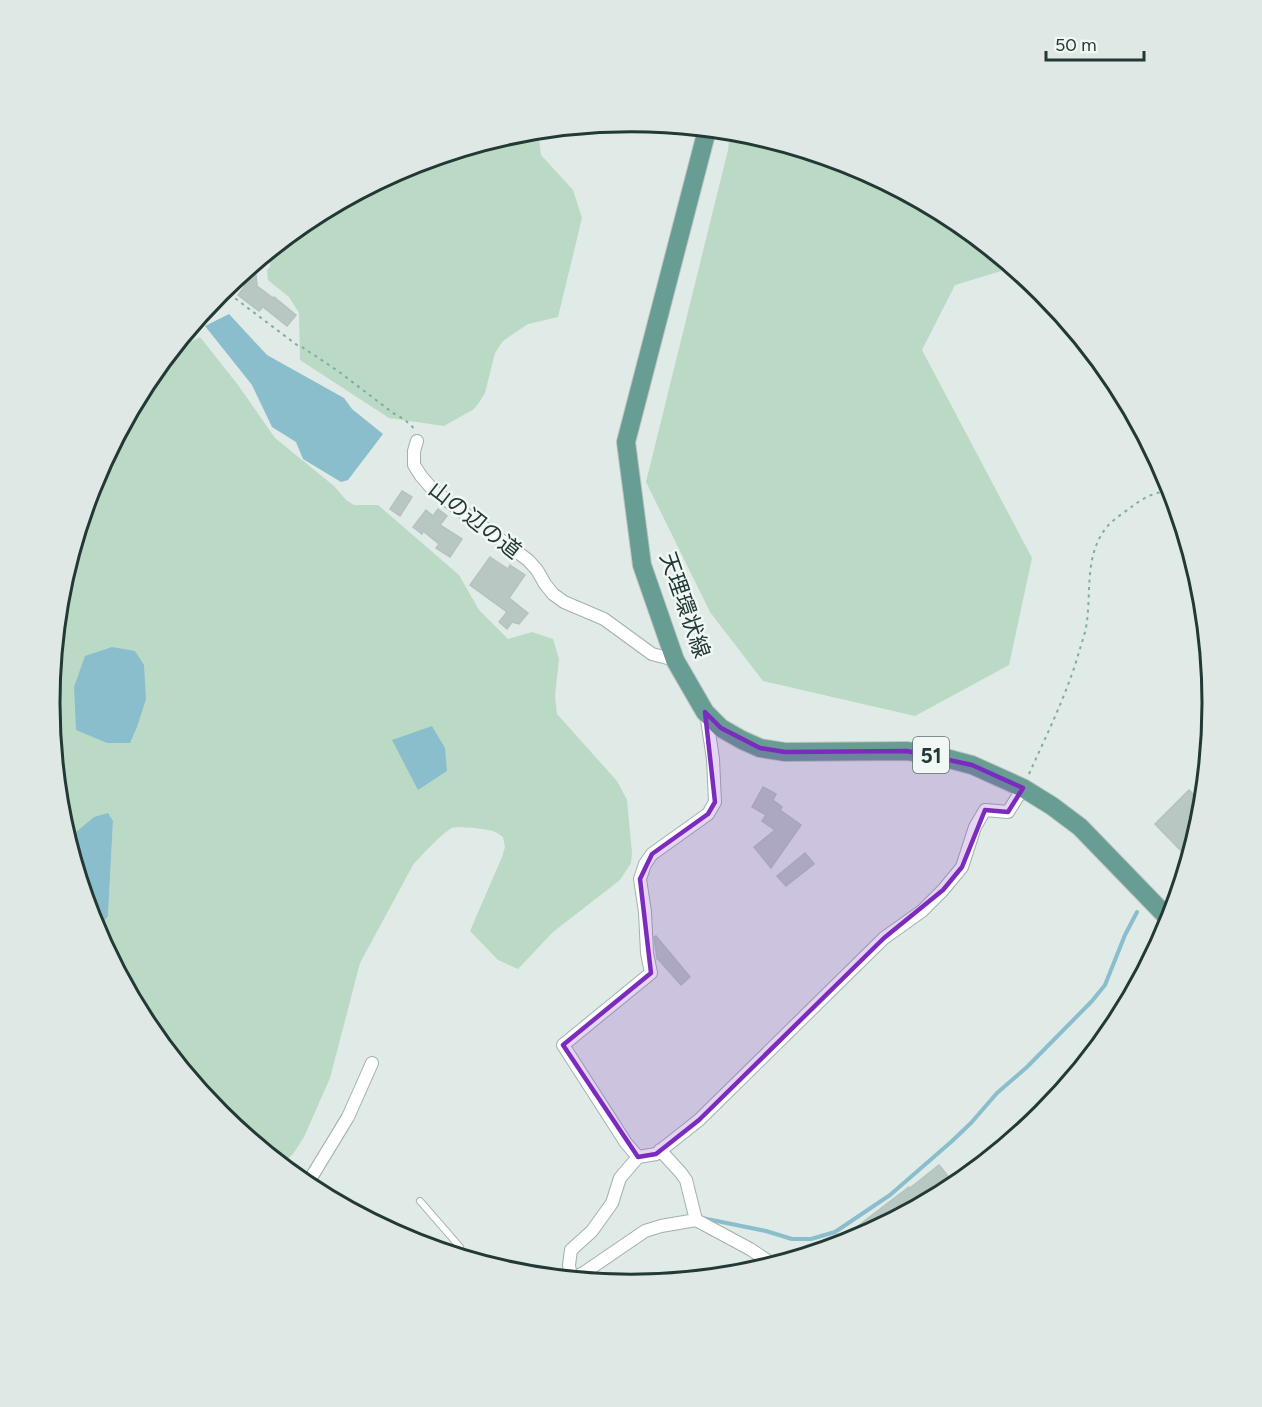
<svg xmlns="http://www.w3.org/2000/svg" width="1262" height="1407" viewBox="0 0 1262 1407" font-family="Figtree,'Noto Sans JP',sans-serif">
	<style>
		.green { fill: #badac5 }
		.water { fill: #8bbecc }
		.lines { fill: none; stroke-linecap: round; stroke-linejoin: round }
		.stream { stroke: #8bbecc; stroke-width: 4 }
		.building { fill: #b9c7c2; stroke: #b3c3be; stroke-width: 1.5 }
		.service-casing { stroke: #a3b1ad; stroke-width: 8 }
		.minor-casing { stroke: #a3b1ad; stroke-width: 14 }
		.primary-casing { stroke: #bdc4c2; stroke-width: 20 }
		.path { stroke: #82aca2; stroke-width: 2; stroke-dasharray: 3 4.5; stroke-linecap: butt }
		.service { stroke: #fff; stroke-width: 6 }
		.minor { stroke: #fff; stroke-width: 12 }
		.primary { stroke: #679d93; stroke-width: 18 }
		.marked { fill: #7b2cbf; fill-opacity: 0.2; stroke: #7b2cbf; stroke-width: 4.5; stroke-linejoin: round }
		.labels { text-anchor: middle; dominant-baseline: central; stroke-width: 5; stroke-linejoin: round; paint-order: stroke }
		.shield { fill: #f0f7f4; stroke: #60726e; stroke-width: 1.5 }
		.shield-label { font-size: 21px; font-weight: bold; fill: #223935 }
		.street-label { font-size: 22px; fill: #223935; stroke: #f0f7f4 }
		.rim { fill: none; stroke: #223935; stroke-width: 3 }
	</style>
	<rect width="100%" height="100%" fill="#e0eae6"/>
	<path class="green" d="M538,131l3,24 32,35 9,28 -24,99 -30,7 -25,17 -8,12 -10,40 -5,8 -6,8 -30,17 -55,-8 -89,-58 -1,-47 -10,-16 -21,-17 -1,-10 3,-3 1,-17 37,-30 101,-54 109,-33z
		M730,132l15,1 109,33 100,54 61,50 -7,-1 -53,16 -33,65 110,208 -23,107 -94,51 -152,-35 -53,-69 -64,-130 82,-332z
		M200,337l38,48 37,53 59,48 12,14 8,5h24l81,70 20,35 29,29 24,-7 21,7 6,20 -4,37 2,18 60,67 10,19 5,53 -1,10 -11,17 -67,52 -35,37 -20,-9 -28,-29 32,-74 3,-10 -2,-10c-3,-2 -5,-4 -8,-5 -6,-3 -37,-6 -43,-4 -9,4 -32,29 -39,37l-53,98 -30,115 -26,59 -11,17 -12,11 -61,-51 -73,-88 -50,-94 11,-16 5,-95 -43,16 -2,4 -7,-24 -11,-113 11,-114 33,-109 54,-101 24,-29z"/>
	<path class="water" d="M229,314l38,41 77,43 8,11 31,25 -35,46 -7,2 -38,-23 -7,-17 -24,-15 -20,-42 -47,-59z
		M112,647l23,4 9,14 2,34 -9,28 -7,16h-23l-31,-13 -2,-43 11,-31z
		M432,726l13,22 2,23 -29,19 -26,-50z
		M108,813l5,8 -5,95 -11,16 -3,-6 -26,-85 2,-4 24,-20z"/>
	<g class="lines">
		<path class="stream" d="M702,1218l64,13 26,8h19l24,-7 55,-37 61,-53 20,-19 26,-30 30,-26 65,-66 13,-16 20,-50 12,-23"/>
	</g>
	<path class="building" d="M255,264l2,22 16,12 1,-1 22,18 -9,11 -24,-19 -4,4 -21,-16 7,-9 -1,-13z
		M402,491l10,6 -12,19 -10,-7z
		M438,509l9,7 -7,9 22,14 -12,18 -14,-9 3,-4 -16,-13 -1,3 -9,-7 13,-17 7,6z
		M490,557l18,12 2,-4 15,10 -16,23 19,15 -9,11 -7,-2 -5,7 -8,-7 8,-10 -37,-27z
		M763,787l13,7 -3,6 9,7 -2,3 21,15 -30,43 -17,-21 21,-17 -13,-9 4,-6 -14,-8z
		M1189,790l14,14 -2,13 -12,42 -34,-35z
		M805,853l9,11 -28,22 -9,-10z
		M656,936l34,41 -9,8 -23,-26h-1l-3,-22z
		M939,1165l17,21 -2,1 -101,54 -20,6 -1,-1 44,-34 33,-25 1,1z"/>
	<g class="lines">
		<defs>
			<path id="service" d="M420,1201l40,46 -7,7"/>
			<path id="minor" d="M417,441l-3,10v14l7,11 13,15 94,69 9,10 8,14 8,10 11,8 40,17 48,35 23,6
				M660,1150l21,23 5,7 10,40
				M638,1157l-12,-14 -63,-98 88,-72 -4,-20 -2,-41 -5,-33 5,-15 7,-10 56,-40 7,-12 -2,-43 -7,-46
				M306,1186l42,-69 24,-54
				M571,1279l-2,-14 2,-15 21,-19 20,-28 8,-25 18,-21 18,-3 43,-34 185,-182 38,-27 21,-21 19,-23 13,-40 10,-17 23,2 15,-24
				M572,1279l13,-7 60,-41 16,-5 35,-6 54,29 24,16"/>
			<path id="primary" d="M707,130l-81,312 16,123 33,95 30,52 16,16 21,12 18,8 25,4 122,-1 31,5 34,9 51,23 29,18 28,21 90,93"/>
		</defs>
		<use href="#service" class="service-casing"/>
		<use href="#minor" class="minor-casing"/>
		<use href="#primary" class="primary-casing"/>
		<path class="path" d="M225,288l3,5 69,52 5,2 36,24 55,42c8,4 17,10 22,17
			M1029,774c18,-40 38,-80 50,-122 3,-10 7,-21 8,-31 4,-32 -2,-66 19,-93 7,-9 19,-16 28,-23 11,-8 24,-15 38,-13"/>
		<use href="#service" class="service"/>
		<use href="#minor" class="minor"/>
		<use href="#primary" class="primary"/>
	</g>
	<path class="marked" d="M705,712l16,16 39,20 25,4 122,-1 65,14 51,23 -15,24 -23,-2 -23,57 -19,23 -59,48 -185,182 -43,34 -18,3 -75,-112 88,-72 -11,-94 12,-25 56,-40 7,-12z"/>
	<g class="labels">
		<rect class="shield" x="913" y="737" width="36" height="36" rx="4.5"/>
		<g class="shield-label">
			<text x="931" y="755">51</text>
		</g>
		<g class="street-label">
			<text transform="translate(475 520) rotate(38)">山の辺の道</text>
			<text transform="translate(685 605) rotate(71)">天理環状線</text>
		</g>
	</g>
	<path d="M0 0H1262V1407H0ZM60 703a571 571 0 1 1 1142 0a571 571 0 1 1-1142 0Z" fill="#e0e8e5" fill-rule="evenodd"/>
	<path class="rim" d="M60 703a571 571 0 1 1 1142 0a571 571 0 1 1-1142 0Z"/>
	<path d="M1046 51v9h98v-9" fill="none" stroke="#223935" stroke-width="3"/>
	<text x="1055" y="51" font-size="18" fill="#223935" stroke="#f0f7f4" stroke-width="4.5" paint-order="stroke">50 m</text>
</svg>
